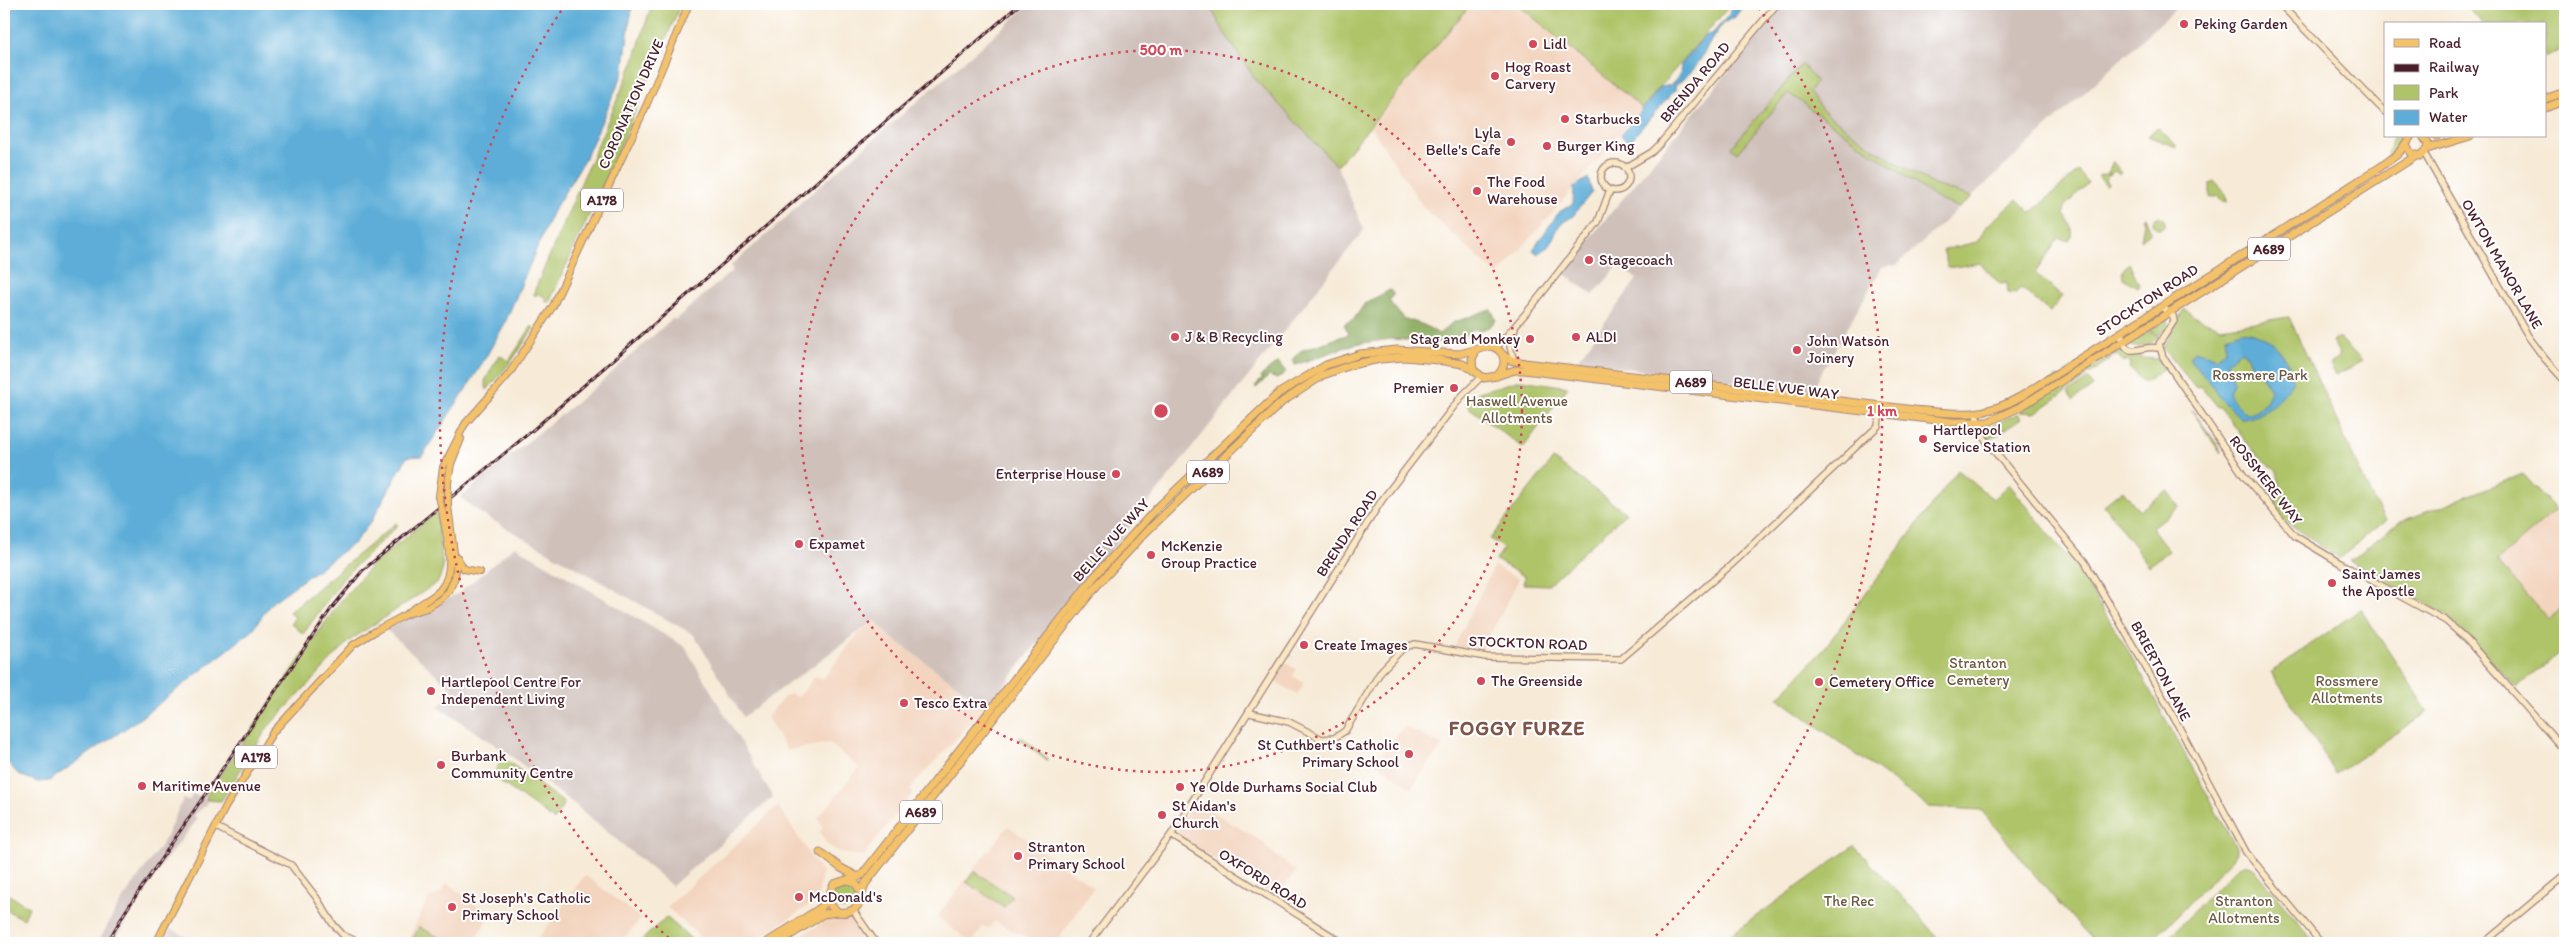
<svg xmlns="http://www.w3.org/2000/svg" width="2569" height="947" viewBox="0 0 2569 947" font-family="Itim,sans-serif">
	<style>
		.built { fill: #f3d4be }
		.industrial { fill: #cfc0ba }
		.green { fill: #afc469; stroke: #7c724a }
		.forest { fill: #8baa5d; stroke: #6a6444 }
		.water { fill: #5dadd8; stroke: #546682; fill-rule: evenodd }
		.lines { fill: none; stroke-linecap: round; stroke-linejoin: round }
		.secondary-casing { stroke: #a08582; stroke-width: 8 }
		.primary-casing { stroke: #a08582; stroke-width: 8 }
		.highway-casing { stroke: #a08582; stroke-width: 9 }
		.secondary { stroke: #fae7c3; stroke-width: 5.5 }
		.primary { stroke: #f3c26a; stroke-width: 6 }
		.highway { stroke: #f3c26a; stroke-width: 7 }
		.rail-casing { stroke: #4a1f2b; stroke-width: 3 }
		.rail { stroke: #fff; stroke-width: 1; stroke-dasharray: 4; stroke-linecap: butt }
		.primary-bridge-casing { stroke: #a08582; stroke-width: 8; stroke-linecap: butt }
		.primary-bridge { stroke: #f3c26a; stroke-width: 6 }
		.ring { fill: none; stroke: #d1495b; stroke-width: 2.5; stroke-dasharray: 2.5 5 }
		.poi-dot { fill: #d1495b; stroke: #fff; stroke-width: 2 }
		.labels { text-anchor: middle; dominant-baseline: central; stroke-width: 4; stroke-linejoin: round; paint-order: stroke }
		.shield { fill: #fff; stroke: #80626b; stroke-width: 1 }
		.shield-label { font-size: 14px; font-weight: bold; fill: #4a1f2b }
		.poi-label { font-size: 15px; fill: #4a1f2b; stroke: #fff; text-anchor: start }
		.street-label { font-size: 15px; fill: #4a1f2b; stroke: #fff }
		.park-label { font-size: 15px; fill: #6d5941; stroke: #fff }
		.district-label { font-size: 20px; font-weight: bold; letter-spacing: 1px; fill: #7f5449; stroke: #fff }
		.centre { fill: #d1495b; stroke: #fff; stroke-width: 2.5 }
		.ring-label { font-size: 15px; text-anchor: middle; font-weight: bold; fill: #d1495b; stroke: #fff; stroke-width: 4; stroke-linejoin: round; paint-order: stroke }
	</style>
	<rect width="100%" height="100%" fill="#fff"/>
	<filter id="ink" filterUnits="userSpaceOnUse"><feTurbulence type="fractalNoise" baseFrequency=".02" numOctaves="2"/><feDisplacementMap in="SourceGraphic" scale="10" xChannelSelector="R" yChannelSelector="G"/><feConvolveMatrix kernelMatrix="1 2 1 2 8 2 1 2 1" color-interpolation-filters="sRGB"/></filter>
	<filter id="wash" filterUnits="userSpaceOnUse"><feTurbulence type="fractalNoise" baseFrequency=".0096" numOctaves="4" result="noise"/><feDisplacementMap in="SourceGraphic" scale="20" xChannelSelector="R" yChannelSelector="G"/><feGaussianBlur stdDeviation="1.12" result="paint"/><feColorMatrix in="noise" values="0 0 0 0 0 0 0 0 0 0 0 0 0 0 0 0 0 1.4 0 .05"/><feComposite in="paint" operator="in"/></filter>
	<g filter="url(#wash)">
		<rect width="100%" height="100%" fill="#f7ebd8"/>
		<path class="built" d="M1471,4h46l125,104 -144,168 -74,-68 -53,-81z
			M2556,510l9,11v89l-2,-2 -15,12 -52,-59z
			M1494,566l25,13 -38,73 -27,-5z
			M875,620l13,15 99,72 -64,67 -13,16 3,3 -50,63 -22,-3 -14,-8 -7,-14 3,-3 -5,-10 41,-50 -30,-25 -40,7 -3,-1 -19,-32 17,-20 6,-3 9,3 16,-21 8,3 35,-45z
			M1286,663l10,6 -3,7 11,7 -7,12 -22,-14z
			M1405,726l37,20 -31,42 -36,-26z
			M1195,801l71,43 -1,3 31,24 -20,26 -103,-63z
			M778,806l44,67 -5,27 -65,43h-46l-39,-36z
			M1008,826l86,61 -38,56h-18l-44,-22 -5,7 -6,-2 -11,17 -35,-26z
			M585,875l56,44 -22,24h-84z
			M447,883l42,32 -15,28h-68l23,-45 13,-6z
			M852,918l23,25h-87l41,-24z"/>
		<path class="industrial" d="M1030,4h179l15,28 32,48 81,86 27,64 -377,477 -99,-72 -13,-15 -132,97 -49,-82 -214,-122 -20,-16 140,-114 73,-65 2,2 58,-50 -3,-4 54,-46 17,-18z
			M1784,4h397l-284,261 -15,2 -71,124 -235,-29 61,-83 -19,-13 -25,29 -31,-23z
			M515,546l170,101 88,150 -101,89 -98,-82 -71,-54 -65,-43 15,-18 -68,-60 74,-36z
			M192,794l16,5 -3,7 -11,9 3,5 -35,44 -50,79h-14l20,-37 46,-65 19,-42 7,1z
			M171,929l28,14h-34z"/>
		<path class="green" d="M652,4h29l-64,150 -68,149 -4,-2 1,-3 -9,-5 -1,3 -3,-2 100,-231z
			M1209,4h262l-134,162 -81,-86 -32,-48z
			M1517,4h214l-89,104z
			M2465,4h100v44l-20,10v-34h-62z
			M1802,64l15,18 -8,9 14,20 60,44 51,30 38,12 -13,11 -22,-9 -149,-106 -51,60 -6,-5z
			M2157,127l19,18v2l-28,-11z
			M2393,136h8l1,5 -12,16 -2,-2z
			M2113,162l9,11 -2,2 -6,-4 -4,4 -2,-2 1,2 -4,4 3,5 -2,2 -8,-10 10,-3z
			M2078,171l10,12 -23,23 -1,8c6,10 12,17 5,27l-10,-3 -24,35 27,23 -12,16 -29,-24 -6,6 -7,-1 -1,-10 -7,1 -20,-21 -32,5 -5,-18 34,-8 10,-16 30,-27 14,14z
			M2214,181l12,13 1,8 -8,-2v-4l-9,2v-15z
			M2355,187v3l-63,40 -1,-2z
			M2145,217l6,15 -10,8 3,-18 -2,-4z
			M2153 223a6 6 0 1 1 12 0a6 6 0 1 1-12 0Z
			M2285,231v4l-106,68 -2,-3z
			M2129,263l10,22 -2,2 -14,-9 -1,-7z
			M2184,309l11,8 26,10 68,-10 84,183 12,20 -46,39 -55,-39 -13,-15 11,-9 -5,-25 -21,-16 -36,-48h-2l-17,-21 -5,2 -33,-40z
			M2168,319v7l-8,9 -10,-5z
			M532,326l2,2 -23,34 -24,28 -2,-9 14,-26 10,6z
			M2149,331l10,5c-6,8 -23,15 -32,8z
			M2339,337l23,24 -26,14 -6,-11 10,-8 -8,-15z
			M2120,338v2l-54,34v-2z
			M2118,350l22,6v2l17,1 6,8 -1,3 -17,13 -16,-15 1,-4 -3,-4 -4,2 -5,-7h-7z
			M2108,357h5l-25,18 -2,-4z
			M2083,372l3,2v4l-51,35 -15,-1z
			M2059,376l1,2 -49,31 -9,1z
			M2089,379l4,8 -20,13 -5,-7z
			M1521,380l47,7 -45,61 -56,-42 11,-14z
			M2192,410l27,37 2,7 -26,-39z
			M2018,413l3,6 -31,20 -2,-1 -2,-4 3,-7z
			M1553,459l73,54 -78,72 -25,-1 2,-7 -29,-17 8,-12 -14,-9z
			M1958,470l35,29 16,-15 69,86 48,77 110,200v6l-4,6 -82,84h-54l-38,-40 -77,-93 -52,-3 -151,-109 45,-48z
			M2523,474l33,36 -59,51 51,59 15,-13 2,3v38l-49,40 -71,-74 -95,-53 48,-38z
			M2123,490l16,21 28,-21 12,17 -27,21 17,23 -20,15 -45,-61z
			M436,512l7,57 -5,13 -89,59 -81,86 -47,74 -14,-1 -1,-4 132,-192 35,-40z
			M396,523l2,2 -53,51 -42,58 -12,-11 4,-6 -6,-5z
			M2361,609l67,103 -92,62 -65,-102z
			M1018,738h5l25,21 -2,1z
			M502,760h4l58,43 -10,17 -59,-42 -1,-5z
			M1854,846l54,57 34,40h-223z
			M2244,864l9,3 62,76h-152l76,-77z
			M974,871l38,25 -8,11 -38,-25z
			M831 897a12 12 0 1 1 24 0a12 12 0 1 1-24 0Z
			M4,892l25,15 -5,12 -20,-10z
			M666,917l30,26h-53l-2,-2z
			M419,927l31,16h-39z"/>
		<path class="forest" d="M1390,290l4,5 -5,6 14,17 21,7 15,9 13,-11 39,-14 5,11c-5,7 -14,12 -22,9l-16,11 -7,-1 -5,4 -55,-4 -36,5 -60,21 -3,-5 8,-9 49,-17 -5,-10 10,-5 11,-16z
			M1278,362l8,10 -9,7 -8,-3 -13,12 -1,-2 7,-7 -1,-3z"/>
		<path class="water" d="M4,4h628l-9,69 -37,84 -34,56 -48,112 -25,44 -57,87 -15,1 -36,65 -17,21 -83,60 -19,28 -113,88 -90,62 -11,1 -19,-7 -15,-17z
			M1735,4h8v2l-9,12c-19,4 -29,40 -42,53 -5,6 -12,9 -17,16v3l-47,53 -7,-8 40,-48 10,-2 9,-10 1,-11 24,-28 8,-3 15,-17z
			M1588,178l4,14 -20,25 -12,7 -11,22 -11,8 -5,-4 26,-38 14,-8 1,-17z
			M2241,331c28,2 47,22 52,49 -7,16 -34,40 -52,39l-23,-23 -5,-10 -23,-26v-4l5,-6 22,8 8,-9 1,-13zM2241,351l7,5 3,9 8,6 12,19c-4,14 -11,19 -24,24l-13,-12 -5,-10 5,-11 -7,-19z"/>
	</g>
	<g filter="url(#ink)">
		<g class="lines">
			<defs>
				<path id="secondary" d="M2280,4l105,108
					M2424,153l104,183 17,23 20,22
					M1601 177a14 14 0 1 1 28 0a14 14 0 1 1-28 0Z
					M1625,168l27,-16 8,-8 117,-140
					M2162,307l11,9 1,5 -15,23 4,13 81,119 51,60 45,27 106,58 20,18 99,112
					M2121,333c5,30 18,11 37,15
					M1496,348l36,-42 66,-84 12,-32
					M1514,361l-4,-14 5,-19
					M1976,415l7,21 6,9 96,117 80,139 81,151 75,91
					M1250,713l39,9 33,17 12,-1 11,-7 36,-60 22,-23 12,-4 71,13 135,2 110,-94 147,-139 2,-15
					M216,827l75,38 25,32 17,27 10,11 17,8
					M1171,835l172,108
					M853,910l23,33
					M1089,943l82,-108 211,-335 79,-103 20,-20
					M2484,943l81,-68"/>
				<path id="primary" d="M448,483l3,-19 10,-25
					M439,496l4,-29 22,-43 44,-50 44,-68 93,-200 43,-102
					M457,557l7,12 16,3
					M408,613c10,-9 22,-13 32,-23 18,-20 5,-57 2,-80
					M156,943l70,-137 47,-74 80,-87 24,-15 30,-16 20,-6 14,-9 8,-8 6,-14 1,-8 -8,-63"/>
				<path id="highway" d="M2545,99l20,-7
					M2545,108l20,-8
					M2435,136h2
					M2406,144l5,10 9,2 7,-7 1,-5 -5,-8
					M2427,149l43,-13
					M1503,355l7,5 15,3 390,47c42,4 67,9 105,-13l359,-229 19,-14 13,-18
					M1499,375l16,-5h9l429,52h35l32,-15 396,-251
					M820,852l21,16 17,9
					M862,894l3,-10 228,-294 52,-57 137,-131 41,-27 28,-10 29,-6 24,-2 34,3 25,4 10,6
					M828,896l3,10 7,6c13,2 22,-4 24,-18l-6,-10 -8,-4
					M766,943l53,-34 7,-7 8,-18 28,-9 232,-298 63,-69 122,-115 47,-28 34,-11 37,-4 62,4 32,-8c15,5 17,19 6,30l-13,2 -11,-8 -1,-11 5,-10
					M778,943l45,-29 15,-2"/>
			</defs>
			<use href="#secondary" class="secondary-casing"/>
			<use href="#primary" class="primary-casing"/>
			<use href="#highway" class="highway-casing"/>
			<use href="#secondary" class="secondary"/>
			<use href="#primary" class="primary"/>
			<use href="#highway" class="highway"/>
			<defs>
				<path id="rail" d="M107,943l18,-31 206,-303 32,-39 171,-141 486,-425"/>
			</defs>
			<use href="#rail" class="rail-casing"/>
			<use href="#rail" class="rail"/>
			<defs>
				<path id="primary-bridge" d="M448,483v23
					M439,496l3,14"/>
			</defs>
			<use href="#primary-bridge" class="primary-bridge-casing"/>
			<use href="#primary-bridge" class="primary-bridge"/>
		</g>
	</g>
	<g class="ring">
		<circle cx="1161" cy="411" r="361"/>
		<path d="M674 943A721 721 0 0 1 563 8M1759 8A721 721 0 0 1 1648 943"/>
	</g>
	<g class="poi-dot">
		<circle cx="2184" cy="24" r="5"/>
		<circle cx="1533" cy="44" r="5"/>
		<circle cx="1495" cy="76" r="5"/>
		<circle cx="1565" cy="119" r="5"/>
		<circle cx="1511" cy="142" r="5"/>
		<circle cx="1547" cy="146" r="5"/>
		<circle cx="1477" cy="191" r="5"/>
		<circle cx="1589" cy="260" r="5"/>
		<circle cx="1175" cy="337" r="5"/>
		<circle cx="1576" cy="337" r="5"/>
		<circle cx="1530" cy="339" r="5"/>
		<circle cx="1797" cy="350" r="5"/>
		<circle cx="1454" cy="388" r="5"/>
		<circle cx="1923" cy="439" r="5"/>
		<circle cx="1116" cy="474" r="5"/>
		<circle cx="799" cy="544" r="5"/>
		<circle cx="1151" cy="555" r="5"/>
		<circle cx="2332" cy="583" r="5"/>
		<circle cx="1304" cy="645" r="5"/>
		<circle cx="1481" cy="681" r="5"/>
		<circle cx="1819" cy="682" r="5"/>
		<circle cx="431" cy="691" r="5"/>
		<circle cx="904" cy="703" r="5"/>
		<circle cx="1409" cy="754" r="5"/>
		<circle cx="441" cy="765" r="5"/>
		<circle cx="142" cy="786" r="5"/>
		<circle cx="1180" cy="787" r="5"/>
		<circle cx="1162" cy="815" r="5"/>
		<circle cx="1018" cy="856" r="5"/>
		<circle cx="799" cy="897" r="5"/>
		<circle cx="452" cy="907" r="5"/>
	</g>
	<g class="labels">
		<g class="shield">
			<rect x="581" y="188.5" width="42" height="23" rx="4"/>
			<rect x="2248" y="237.5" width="42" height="23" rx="4"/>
			<rect x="1670" y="370.5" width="42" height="23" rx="4"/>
			<rect x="1187" y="460.5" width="42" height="23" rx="4"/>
			<rect x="235" y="745.5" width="42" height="23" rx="4"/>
			<rect x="900" y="800.5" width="42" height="23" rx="4"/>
		</g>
		<g class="shield-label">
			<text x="602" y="200">A178</text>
			<text x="2269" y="249">A689</text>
			<text x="1691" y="382">A689</text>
			<text x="1208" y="472">A689</text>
			<text x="256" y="757">A178</text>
			<text x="921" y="812">A689</text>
		</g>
		<g class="poi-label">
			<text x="2194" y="24">Peking Garden</text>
			<text x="1543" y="44">Lidl</text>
			<text x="1505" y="67">Hog Roast<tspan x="1505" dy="17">Carvery</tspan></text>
			<text x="1575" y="119">Starbucks</text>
			<text x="1501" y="133" text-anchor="end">Lyla<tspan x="1501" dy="17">Belle's Cafe</tspan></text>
			<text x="1557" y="146">Burger King</text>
			<text x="1487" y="182">The Food<tspan x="1487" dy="17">Warehouse</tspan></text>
			<text x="1599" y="260">Stagecoach</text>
			<text x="1185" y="337">J &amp; B Recycling</text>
			<text x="1586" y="337">ALDI</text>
			<text x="1520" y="339" text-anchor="end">Stag and Monkey</text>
			<text x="1807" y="341">John Watson<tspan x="1807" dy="17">Joinery</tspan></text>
			<text x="1444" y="388" text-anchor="end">Premier</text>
			<text x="1933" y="430">Hartlepool<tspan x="1933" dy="17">Service Station</tspan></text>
			<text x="1106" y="474" text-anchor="end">Enterprise House</text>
			<text x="809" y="544">Expamet</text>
			<text x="1161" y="546">McKenzie<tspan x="1161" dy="17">Group Practice</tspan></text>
			<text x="2342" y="574">Saint James<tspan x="2342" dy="17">the Apostle</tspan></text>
			<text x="1314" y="645">Create Images</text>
			<text x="1491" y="681">The Greenside</text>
			<text x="441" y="682">Hartlepool Centre For<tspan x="441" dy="17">Independent Living</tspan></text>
			<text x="1829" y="682">Cemetery Office</text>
			<text x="914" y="703">Tesco Extra</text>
			<text x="1399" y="745" text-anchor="end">St Cuthbert's Catholic<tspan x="1399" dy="17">Primary School</tspan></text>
			<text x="451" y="756">Burbank<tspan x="451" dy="17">Community Centre</tspan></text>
			<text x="152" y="786">Maritime Avenue</text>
			<text x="1190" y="787">Ye Olde Durhams Social Club</text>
			<text x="1172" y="806">St Aidan's<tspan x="1172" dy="17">Church</tspan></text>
			<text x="1028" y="847">Stranton<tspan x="1028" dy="17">Primary School</tspan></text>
			<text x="809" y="897">McDonald's</text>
			<text x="462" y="898">St Joseph's Catholic<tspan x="462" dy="17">Primary School</tspan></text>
		</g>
		<g class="street-label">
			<text transform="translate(1695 82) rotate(-50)">BRENDA ROAD</text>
			<text transform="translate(631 104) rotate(-66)">CORONATION DRIVE</text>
			<text transform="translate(2502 264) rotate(60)">OWTON MANOR LANE</text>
			<text transform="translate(2147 300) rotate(-33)">STOCKTON ROAD</text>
			<text transform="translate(1786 388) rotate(7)">BELLE VUE WAY</text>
			<text transform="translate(2266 480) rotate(52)">ROSSMERE WAY</text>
			<text transform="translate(1347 533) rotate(-57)">BRENDA ROAD</text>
			<text transform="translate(1111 540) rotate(-48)">BELLE VUE WAY</text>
			<text transform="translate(1528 643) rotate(2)">STOCKTON ROAD</text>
			<text transform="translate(2161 671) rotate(62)">BRIERTON LANE</text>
			<text transform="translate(1263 879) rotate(32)">OXFORD ROAD</text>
		</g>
		<g class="park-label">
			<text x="2260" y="375">Rossmere Park</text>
			<text x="1517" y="401">Haswell Avenue<tspan x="1517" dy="17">Allotments</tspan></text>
			<text x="1978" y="663">Stranton<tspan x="1978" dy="17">Cemetery</tspan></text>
			<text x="2347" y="681">Rossmere<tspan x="2347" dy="17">Allotments</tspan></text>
			<text x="1849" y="901">The Rec</text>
			<text x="2244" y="901">Stranton<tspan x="2244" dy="17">Allotments</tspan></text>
		</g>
		<g class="district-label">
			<text x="1517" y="728">FOGGY FURZE</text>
		</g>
	</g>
	<circle cx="1161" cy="411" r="8" class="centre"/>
	<g class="ring-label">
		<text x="1161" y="55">500 m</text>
		<text x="1882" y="416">1 km</text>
	</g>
	<rect width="2569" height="947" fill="none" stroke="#fff" stroke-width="20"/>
	<rect x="2384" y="22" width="162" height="115" fill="#ffffff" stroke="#b7a5aa"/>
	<rect x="2394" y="39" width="25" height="8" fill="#f3c26a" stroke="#b7a5aa"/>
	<text x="2429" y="48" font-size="15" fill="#4a1f2b">Road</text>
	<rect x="2394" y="64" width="25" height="8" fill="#4a1f2b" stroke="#b7a5aa"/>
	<text x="2429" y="72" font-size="15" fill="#4a1f2b">Railway</text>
	<rect x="2394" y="85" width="25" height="15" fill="#afc469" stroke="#b7a5aa"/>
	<text x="2429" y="98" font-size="15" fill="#4a1f2b">Park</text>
	<rect x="2394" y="110" width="25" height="15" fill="#5dadd8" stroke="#b7a5aa"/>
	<text x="2429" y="122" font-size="15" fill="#4a1f2b">Water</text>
</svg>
